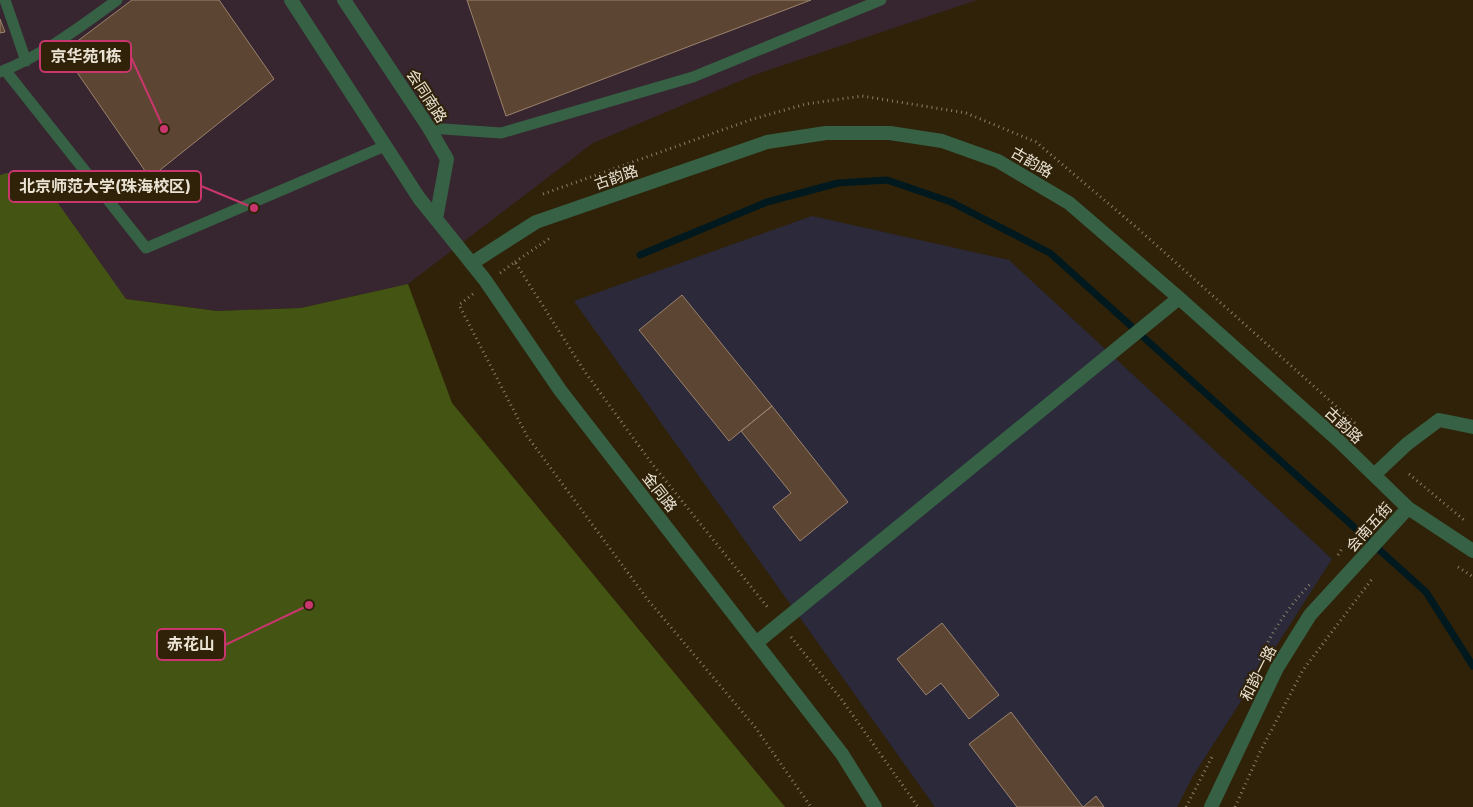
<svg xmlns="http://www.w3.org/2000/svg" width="1473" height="807" viewBox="0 0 1473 807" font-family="Inter,'Noto Sans SC',sans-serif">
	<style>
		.commercial { fill: #2b293a }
		.education { fill: #372630 }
		.forest { fill: #445513 }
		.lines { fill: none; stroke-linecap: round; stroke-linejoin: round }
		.stream { stroke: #00191f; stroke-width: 7 }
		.building { fill: #5c4532; stroke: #9b836d }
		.path { stroke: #887e69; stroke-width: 3; stroke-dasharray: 1 4; stroke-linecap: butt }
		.service { stroke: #366145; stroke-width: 11 }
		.minor { stroke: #366145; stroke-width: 14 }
		.tertiary { stroke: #366145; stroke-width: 14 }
		.labels { text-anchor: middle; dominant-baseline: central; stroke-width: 4; stroke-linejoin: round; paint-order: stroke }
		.street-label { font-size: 15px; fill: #eae2d3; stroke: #2f2209 }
		.leader { fill: none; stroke: #c8366d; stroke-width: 2 }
		.callout-dot { fill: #c8366d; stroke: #2f2209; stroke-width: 2 }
		.callout { fill: #2f2209; stroke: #c8366d; stroke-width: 2 }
		.callout-label { font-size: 16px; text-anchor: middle; font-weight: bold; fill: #eae2d3 }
	</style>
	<rect width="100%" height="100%" fill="#2f2209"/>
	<path class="commercial" d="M812,216l197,44 323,299 -139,217 -16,31h-242l-361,-506z"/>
	<path class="education" d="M0,0h977l-223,75 -161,68 -185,141 -107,24 -84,3 -91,-12 -126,-26z"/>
	<path class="forest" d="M7,173l41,16 78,110 91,12 84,-3 107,-24 44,119 333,404h-785v-632z"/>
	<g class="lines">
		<path class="stream" d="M640,255l127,-53 71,-19 49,-3 64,22 99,51 376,339 47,74"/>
	</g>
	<path class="building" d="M132,0h87l55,79 -124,99 -87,-126z
		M467,0h344l-305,116z
		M0,19l5,13 -5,1z
		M682,295l90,111 -43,35 -90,-111z
		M772,406l76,96 -48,39 -27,-34 18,-14 -50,-62z
		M942,623l57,72 -30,24 -28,-36 -15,12 -29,-36z
		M1011,712l72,95 13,-11 8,11h-87l-48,-63z"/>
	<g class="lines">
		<path class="path" d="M543,194l210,-75 53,-15 56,-8 104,17 70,29 100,85 220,197
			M515,262l35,-24
			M500,273l15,-11 70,110 68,93 116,144
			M473,294l-14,11 68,131 121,164 107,127 56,80
			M1409,474l55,46
			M1338,555l5,-8
			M1458,567l15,10
			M791,637l51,63 76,107
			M1259,660c13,-29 30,-54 52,-77
			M1186,807l27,-52
			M1235,807l25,-55 43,-82 69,-91"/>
		<path class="service" d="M5,0l21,61
			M5,70l141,178 239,-102
			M0,72c43,-17 80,-45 117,-72
			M429,128l72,5 192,-56 188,-77"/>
		<path class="minor" d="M472,263l64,-41 231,-80 59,-9h64l52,8 56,20 71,42 110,95 160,143 69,67 65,43
			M1374,475l33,-31 32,-24 34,7
			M756,643l423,-345
			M1211,807l66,-139 33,-53 98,-107"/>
		<path class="tertiary" d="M291,0l128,198 66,82 75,110 282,364 33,53
			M344,0l85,128 18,31 -11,60"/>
	</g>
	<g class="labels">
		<g class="street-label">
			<text transform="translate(427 96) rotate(57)">会同南路</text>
			<text transform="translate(1032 162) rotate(30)">古韵路</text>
			<text transform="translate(616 177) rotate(-19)">古韵路</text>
			<text transform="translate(1344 425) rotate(43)">古韵路</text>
			<text transform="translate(660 492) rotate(52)">金同路</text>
			<text transform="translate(1369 527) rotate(-48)">会南五街</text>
			<text transform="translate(1258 673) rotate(-63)">和韵一路</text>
		</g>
	</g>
	<path class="leader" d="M164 129L131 57M254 208L201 186M309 605L225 645"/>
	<g class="callout-dot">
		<circle cx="164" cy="129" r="5"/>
		<circle cx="254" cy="208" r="5"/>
		<circle cx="309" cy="605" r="5"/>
	</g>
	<g class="callout">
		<rect x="40" y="41" width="91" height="31" rx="5"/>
		<rect x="9" y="171" width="192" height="31" rx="5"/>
		<rect x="157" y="629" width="68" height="31" rx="5"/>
	</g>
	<g class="callout-label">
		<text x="86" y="62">京华苑1栋</text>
		<text x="105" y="192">北京师范大学(珠海校区)</text>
		<text x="191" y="650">赤花山</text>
	</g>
</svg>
